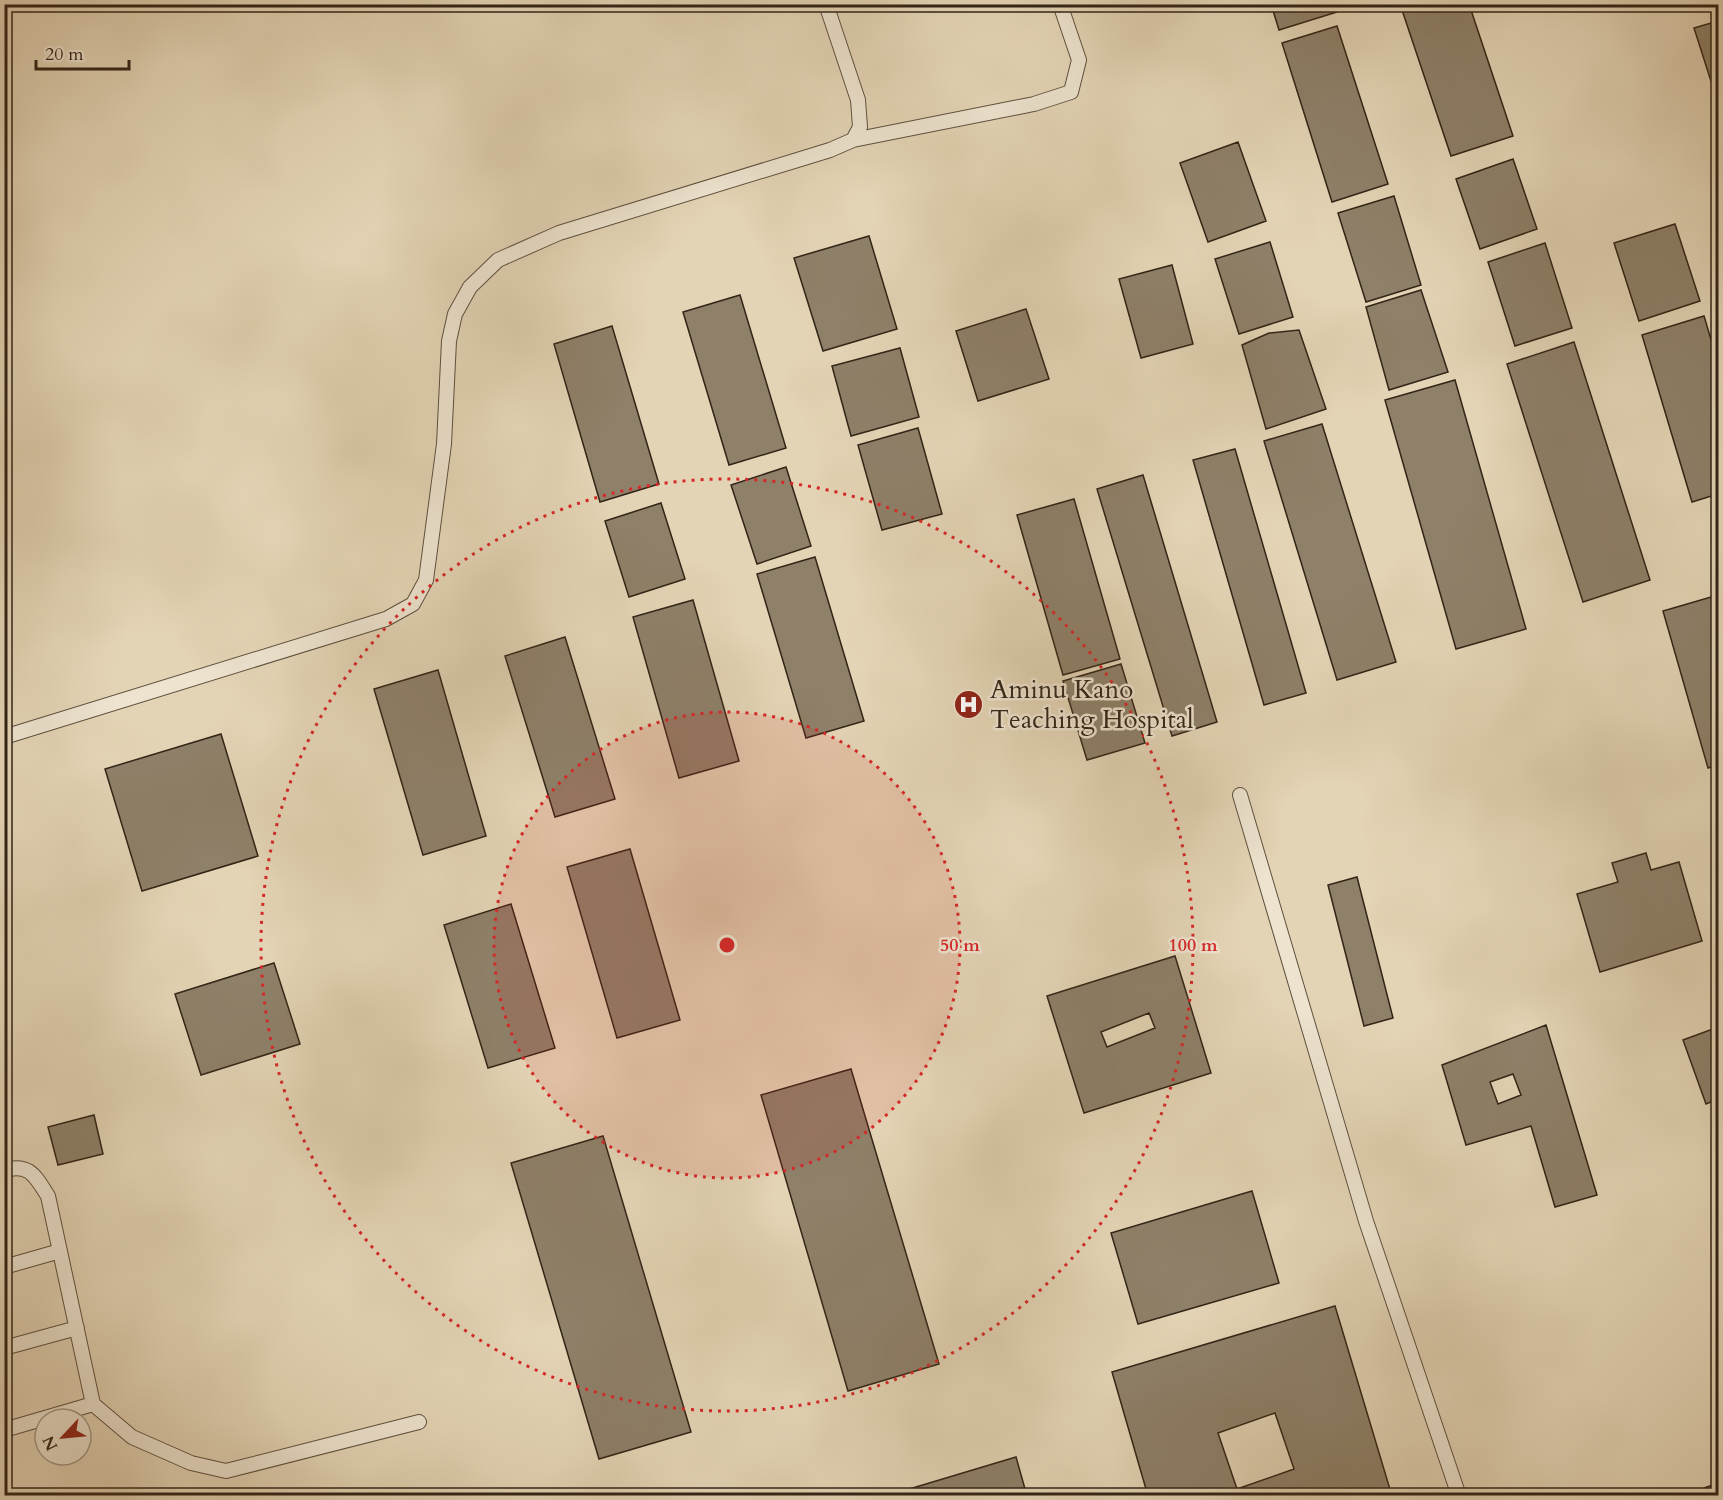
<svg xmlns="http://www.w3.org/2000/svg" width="1723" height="1500" viewBox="0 0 1723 1500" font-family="Cardo,serif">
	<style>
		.building { fill: #8e8069; stroke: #322417; stroke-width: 1.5; fill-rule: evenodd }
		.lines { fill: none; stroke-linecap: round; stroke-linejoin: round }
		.lane-casing { stroke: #5e503e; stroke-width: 16 }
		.lane { stroke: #ede3cf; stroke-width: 14 }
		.ring { fill: none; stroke: #d62828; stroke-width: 3; stroke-dasharray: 3 6 }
		.labels { text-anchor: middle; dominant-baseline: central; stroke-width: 5; stroke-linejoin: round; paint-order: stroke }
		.poi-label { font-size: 26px; fill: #322417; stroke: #ede3cf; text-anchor: start }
		.centre { fill: #d62828; stroke: #ede3cf; stroke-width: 3 }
		.ring-label { font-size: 18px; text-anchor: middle; font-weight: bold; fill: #d62828; stroke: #ede3cf; stroke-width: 5; stroke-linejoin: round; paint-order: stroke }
	</style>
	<rect width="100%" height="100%" fill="#e3d4b5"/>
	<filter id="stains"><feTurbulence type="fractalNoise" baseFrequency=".00333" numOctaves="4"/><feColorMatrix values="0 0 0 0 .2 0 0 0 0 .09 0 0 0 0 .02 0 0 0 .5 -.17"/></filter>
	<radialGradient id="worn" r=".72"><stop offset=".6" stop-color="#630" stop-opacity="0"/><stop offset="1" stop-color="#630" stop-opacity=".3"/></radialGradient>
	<path class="building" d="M1271,4h64l2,8 -58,18z
		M1400,4h69l44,132 -62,20z
		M1718,21v82l-24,-75z
		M1337,26l51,158 -56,18 -50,-159z
		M1238,142l28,79 -58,21 -28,-79z
		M1513,159l24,70 -57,20 -24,-70z
		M1394,196l27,89 -55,17 -28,-89z
		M1675,224l25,77 -61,20 -25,-78z
		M869,236l28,93 -74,22 -29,-93z
		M1270,242l23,75 -54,17 -24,-75z
		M1545,243l27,85 -57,18 -27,-84z
		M1172,265l21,79 -52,14 -22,-79z
		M1421,290l27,82 -59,18 -23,-83z
		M740,295l46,153 -57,17 -46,-153z
		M1026,309l23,70 -71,22 -22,-70z
		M1704,316l14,47v131l-26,8 -50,-167z
		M612,326l47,158 -59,18 -46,-158z
		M1299,330l27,79 -60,20 -24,-84 27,-12z
		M1574,342l76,238 -67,22 -76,-238z
		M900,348l19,69 -68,19 -19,-70z
		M1455,380l71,249 -70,20 -71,-249z
		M1322,424l74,238 -59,18 -73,-239z
		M918,428l24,86 -60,16 -24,-85z
		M1235,449l71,244 -42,12 -71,-245z
		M786,467l25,79 -54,18 -26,-79z
		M1143,475l74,247 -45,14 -75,-247z
		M1074,499l46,160 -57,16 -46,-160z
		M661,503l24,76 -56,18 -24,-76z
		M815,557l49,164 -58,17 -49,-164z
		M1718,595v170l-10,3 -45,-157z
		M693,600l46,161 -60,17 -46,-161z
		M565,637l50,162 -60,18 -50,-161z
		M1121,664l24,79 -58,17 -24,-79z
		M438,670l48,166 -63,19 -49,-166z
		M221,734l37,122 -116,35 -37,-122z
		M630,849l50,171 -63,18 -50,-171z
		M1646,853l5,17 28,-8 23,79 -102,31 -23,-78 41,-12 -6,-19z
		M1357,877l36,141 -29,8 -36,-141z
		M511,904l44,144 -67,20 -44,-143z
		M1175,956l36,117 -127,40 -37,-117zM1149,1013l6,15 -48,19 -6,-15z
		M274,963l26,81 -99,31 -26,-81z
		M1546,1025l51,170 -42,12 -24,-81 -65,19 -24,-80zM1513,1074l8,21 -23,9 -8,-22z
		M1718,1027v72l-12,5 -23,-64z
		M851,1069l88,295 -91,27 -87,-296z
		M94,1115l9,39 -45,11 -10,-38z
		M603,1136l88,296 -92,27 -88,-296z
		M1252,1191l27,92 -141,41 -27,-91z
		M1335,1306l57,190h-244l-36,-124zM1275,1413l19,56 -57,20 -19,-56z
		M1016,1457l11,39h-141z
		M1718,1483v13h-12l-2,-8z"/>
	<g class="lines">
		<defs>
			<path id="lane" d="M853,140l181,-36 37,-12 8,-32 -19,-56
				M4,737l382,-118 27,-15 13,-24 18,-136 5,-103 6,-27 15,-27 28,-27 61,-27 271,-83 23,-10 7,-13 -2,-27 -32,-96
				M1240,795l126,426 93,275
				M4,1170c26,-7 31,6 44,26l45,208 39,33 59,26 35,8 193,-49
				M4,1267l56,-16
				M4,1348l73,-20
				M4,1430l89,-26"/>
		</defs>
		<use href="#lane" class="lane-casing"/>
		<use href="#lane" class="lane"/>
	</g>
	<circle cx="727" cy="945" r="233" fill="#d62828" fill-opacity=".12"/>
	<g class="ring">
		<circle cx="727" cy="945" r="233"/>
		<circle cx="727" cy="945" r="466"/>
	</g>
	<defs>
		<symbol id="hospital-disc" viewBox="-11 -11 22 22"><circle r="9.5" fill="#8f2418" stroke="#ede3cf"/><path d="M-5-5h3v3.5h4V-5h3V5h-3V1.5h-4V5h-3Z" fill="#fff"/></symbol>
	</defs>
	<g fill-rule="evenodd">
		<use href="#hospital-disc" x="952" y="688" width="33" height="33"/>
	</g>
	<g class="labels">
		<g class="poi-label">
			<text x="990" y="689">Aminu Kano<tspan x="990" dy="30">Teaching Hospital</tspan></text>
		</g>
	</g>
	<circle cx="727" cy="945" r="9" class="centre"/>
	<g class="ring-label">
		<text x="960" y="951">50 m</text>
		<text x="1193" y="951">100 m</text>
	</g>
	<rect width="1723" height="1500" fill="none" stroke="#e3d4b5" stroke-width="24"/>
	<rect x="6" y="6" width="1711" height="1488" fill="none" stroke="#322417" stroke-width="3"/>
	<rect x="12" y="12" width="1699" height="1476" fill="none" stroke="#322417" stroke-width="1.5"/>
	<g transform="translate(63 1437) rotate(244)"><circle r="28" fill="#ede3cf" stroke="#a29785" stroke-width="1.5"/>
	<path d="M0-4.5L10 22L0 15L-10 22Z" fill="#8f2418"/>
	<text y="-9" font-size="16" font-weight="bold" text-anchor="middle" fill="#322417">N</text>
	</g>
	<path d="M36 60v9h93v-9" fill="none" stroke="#322417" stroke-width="3"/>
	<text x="45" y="60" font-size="18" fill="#322417" stroke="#ede3cf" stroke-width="4.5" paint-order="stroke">20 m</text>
	<rect width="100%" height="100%" filter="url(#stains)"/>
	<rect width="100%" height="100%" fill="url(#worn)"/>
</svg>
